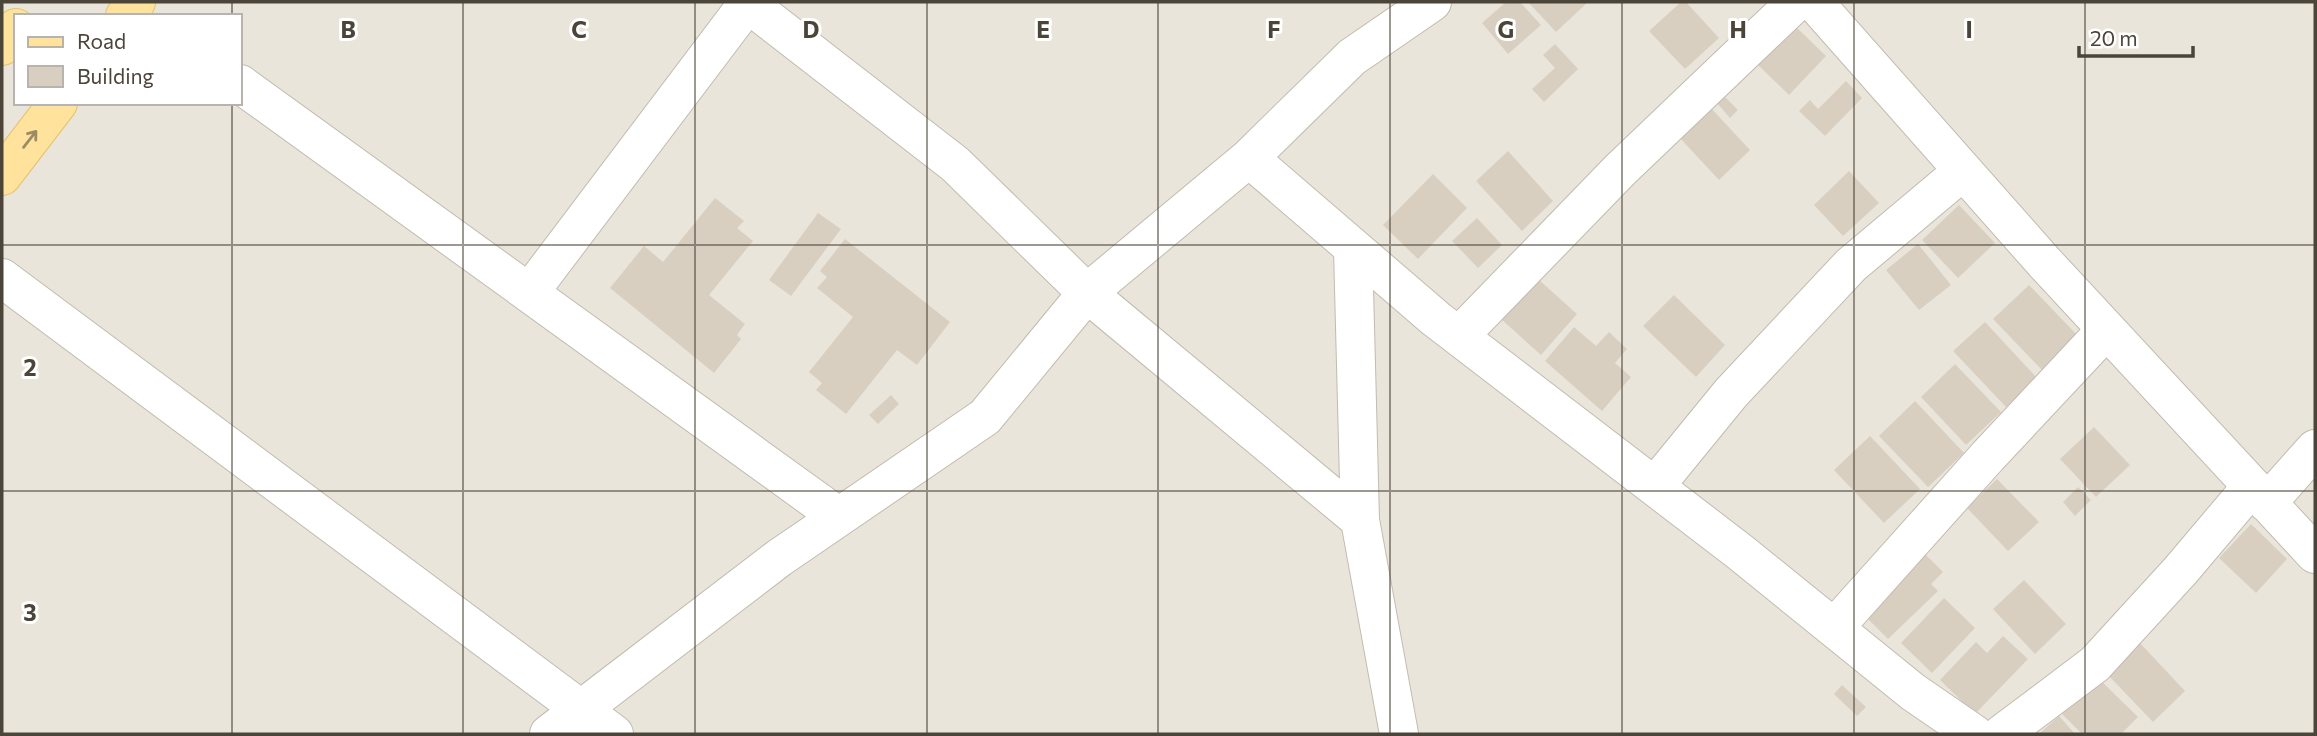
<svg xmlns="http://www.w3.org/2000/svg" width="2317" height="736" viewBox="0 0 2317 736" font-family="Commissioner,sans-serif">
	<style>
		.residential { fill: #eae5da; fill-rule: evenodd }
		.building { fill: #d8cfc1 }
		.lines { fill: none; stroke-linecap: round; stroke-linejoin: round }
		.minor-casing { stroke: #c2bbae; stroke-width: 40 }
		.major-casing { stroke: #e6c16a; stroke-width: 40 }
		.minor { stroke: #fff; stroke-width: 38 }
		.major { stroke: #ffe39c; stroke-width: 38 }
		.oneway { stroke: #9c8c66 }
		.grid { fill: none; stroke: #4b4439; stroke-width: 2; stroke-opacity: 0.55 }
		.grid-label { font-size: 23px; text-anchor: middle; font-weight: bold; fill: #4b4439; stroke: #fff; stroke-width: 6; stroke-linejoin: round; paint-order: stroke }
	</style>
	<rect width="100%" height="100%" fill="#f6f3ec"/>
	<path class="residential" d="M2,2h2313v732h-2313zM16,16h224v87h-224z"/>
	<path class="building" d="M1506,2h14l21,23 -33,29 -26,-31z
		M1528,2h60l-32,30z
		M1681,2h5l33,36 -34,31 -36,-38z
		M1793,24l33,32 -37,39 -33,-32z
		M1555,44l23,25 -34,33 -12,-13 23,-21 -12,-13z
		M1846,81l16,17 -37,38 -26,-25 11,-11 8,9z
		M1724,96l14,14 -8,8 -13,-15z
		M1710,107l40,43 -31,30 -40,-43z
		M1508,151l45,50 -31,30 -46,-50z
		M1849,171l30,32 -36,33 -29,-31z
		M1433,174l34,34 -49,51 -35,-34z
		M715,198l29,23 -7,7 16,13 -44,54 36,29 -8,11 4,4 -27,34 -104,-85 34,-42 19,16z
		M1959,205l36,38 -37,35 -36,-38z
		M818,213l23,16 -50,67 -22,-16z
		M1477,218l25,27 -24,23 -26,-27z
		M845,239l105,83 -33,43 -20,-15 -51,64 -30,-24 6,-7 -13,-11 44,-55 -36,-29 10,-11 -7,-6z
		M1918,244l33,41 -32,25 -33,-40z
		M1538,279l39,35 -36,41 -40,-36z
		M2029,285l50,52 -36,34 -50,-52z
		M1674,295l51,50 -29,32 -53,-51z
		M1985,322l52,56 -31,29 -53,-56z
		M1574,327l22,19 13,-14 18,17 -12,14 16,14 -29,34 -57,-50z
		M1955,364l46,48 -35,33 -45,-48z
		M891,395l8,9 -21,20 -9,-9z
		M1915,401l49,52 -36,34 -49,-51z
		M2094,427l36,38 -34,32 -36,-38z
		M1870,436l50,53 -36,34 -50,-53z
		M1997,479l42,43 -31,29 -41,-43z
		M2078,487l13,13 -16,16 -12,-14z
		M2251,524l36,35 -31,34 -37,-35z
		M1920,549l23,23 -12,12 7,7 -50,48 -29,-29z
		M2024,580l42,44 -31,30 -42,-45z
		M1944,598l31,30 -43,45 -31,-30z
		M2003,636l25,23 -53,55 -35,-34 36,-38 11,11z
		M2139,642l46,49 -32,31 -47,-49z
		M2098,678l40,39 -17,17h-39l-20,-20z
		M1842,685l24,22 -9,9 -23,-22z
		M2059,716l16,18h-36z"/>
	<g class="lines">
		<defs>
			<path id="minor" d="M746,2l209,162 132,129 273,227
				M1432,2l-80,55 -103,101 187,161 304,233 173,140 61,42
				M1814,2l230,260 271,292
				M240,84l599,433
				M1353,249l7,271 39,214
				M2,278l612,456
				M529,293l219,-290
				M1459,336l161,-166 176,-168
				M1655,486l76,-93 120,-128 112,-94
				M2267,503l48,-54
				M1834,628l154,-172 118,-126
				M549,734l230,-176 206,-141 102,-124 162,-135
				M2002,734l93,-70 86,-94 71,-84"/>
			<path id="major" d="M125,16l11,-14
				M2,46l14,-18
				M2,176l56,-73"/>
		</defs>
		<use href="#minor" class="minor-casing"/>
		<use href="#major" class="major-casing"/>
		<use href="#minor" class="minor"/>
		<use href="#major" class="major"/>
	</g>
	<defs><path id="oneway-shaft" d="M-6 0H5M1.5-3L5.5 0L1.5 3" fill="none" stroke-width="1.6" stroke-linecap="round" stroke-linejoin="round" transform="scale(1.75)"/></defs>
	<use class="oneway" href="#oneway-shaft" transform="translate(30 139) rotate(-52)"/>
	<path class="grid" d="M232,2v14M463,2v732M695,2v732M927,2v732M1158,2v732M1390,2v732M1622,2v732M1854,2v732M2085,2v732M232,103v631M2,245h2313M2,491h2313"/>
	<g class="grid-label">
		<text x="348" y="38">B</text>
		<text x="579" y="38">C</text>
		<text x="811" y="38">D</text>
		<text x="1043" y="38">E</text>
		<text x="1274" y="38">F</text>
		<text x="1506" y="38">G</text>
		<text x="1738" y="38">H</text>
		<text x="1969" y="38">I</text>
		<text x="30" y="376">2</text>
		<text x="30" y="621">3</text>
	</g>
	<rect width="2317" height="736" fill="none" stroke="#4b4439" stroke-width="7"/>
	<rect x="14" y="14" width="228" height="91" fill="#ffffff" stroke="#b7b4b0" stroke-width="2"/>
	<rect x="28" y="37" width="35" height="10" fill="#ffe39c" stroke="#b7b4b0" stroke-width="2"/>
	<text x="77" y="49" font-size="21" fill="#4b4439">Road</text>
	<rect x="28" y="66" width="35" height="21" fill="#d8cfc1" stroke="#b7b4b0" stroke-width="2"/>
	<text x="77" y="84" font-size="21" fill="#4b4439">Building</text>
	<path d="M2079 46v10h114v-10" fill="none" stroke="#4b4439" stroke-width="3.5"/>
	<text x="2090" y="46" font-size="21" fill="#4b4439" stroke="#ffffff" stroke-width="5" paint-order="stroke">20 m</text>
</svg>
